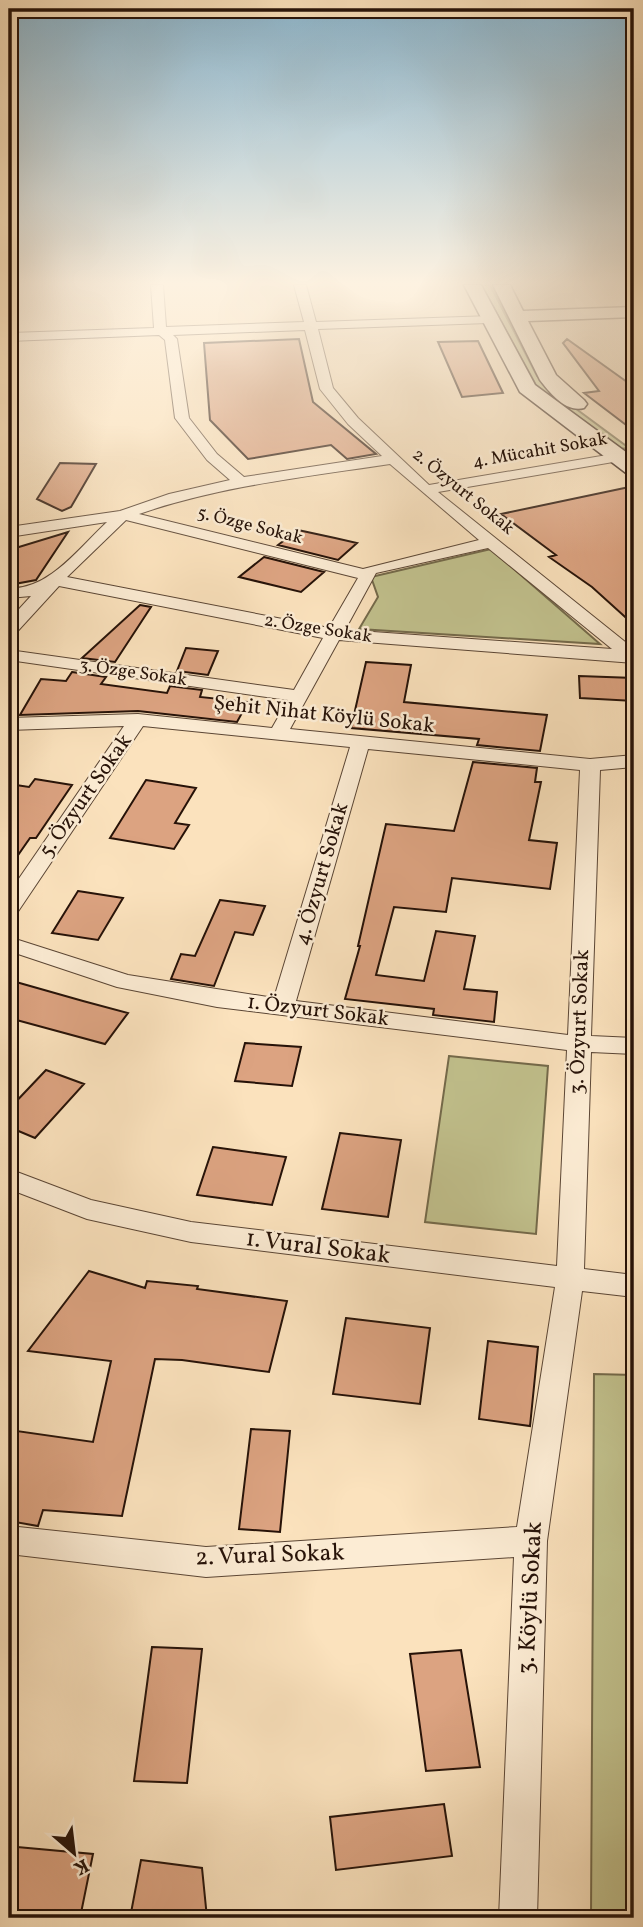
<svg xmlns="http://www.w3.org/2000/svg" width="643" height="1927" viewBox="0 0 643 1927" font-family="Vollkorn,serif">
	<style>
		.green { fill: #c2c28e; stroke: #746a4b; stroke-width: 2 }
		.building { fill: #dca381; stroke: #261208; stroke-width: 2 }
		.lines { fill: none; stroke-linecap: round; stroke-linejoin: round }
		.street-casing { stroke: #5b4635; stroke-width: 2 }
		.secondary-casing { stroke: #261208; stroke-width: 3 }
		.street { fill: #fcecd4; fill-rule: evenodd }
		.secondary { fill: #fcecd4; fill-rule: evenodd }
		.labels { text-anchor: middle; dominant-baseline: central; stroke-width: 5; stroke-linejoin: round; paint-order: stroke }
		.far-street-label { font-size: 18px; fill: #261208; stroke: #fcecd4 }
		.street-label { font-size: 21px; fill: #261208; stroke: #fcecd4 }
		.near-street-label { font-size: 24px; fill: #261208; stroke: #fcecd4 }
	</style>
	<rect width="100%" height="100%" fill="#fbe2bd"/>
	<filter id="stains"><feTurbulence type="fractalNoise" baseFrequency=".00286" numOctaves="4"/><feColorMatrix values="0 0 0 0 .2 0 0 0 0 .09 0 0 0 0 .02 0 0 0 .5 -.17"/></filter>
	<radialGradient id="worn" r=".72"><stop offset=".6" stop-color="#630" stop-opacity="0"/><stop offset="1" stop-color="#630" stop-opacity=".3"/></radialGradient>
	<path class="green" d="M481,285h9l47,91 23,21 69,51 -11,1 -82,-64z
		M491,549l109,95 -241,-15 19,-32 -7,-20z
		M449,1056l99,10 -12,168 -111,-12z
		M594,1374l40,1v543h-43z"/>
	<path class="building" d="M299,339l14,63 63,52 -29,5 -16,-14 -83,14 -38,-39 -6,-77z
		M567,339l67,48v44l-50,-38 15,-2 -36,-48z
		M478,341l25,52 -41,4 -24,-55z
		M60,463l36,1 -25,43 -9,4 -25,-12z
		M634,486v139l-42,-38 -43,-30 7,-2 -55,-41z
		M298,530l37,8 22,5 -19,17 -60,-15z
		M68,532l-32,48 -27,5v-35z
		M264,557l60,15 -23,20 -62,-15z
		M140,605l11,2 -36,55 -33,-4z
		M186,648l32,3 -10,24 -31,-4z
		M366,662l45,3 -7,37 143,13 -7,36 -63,-6 2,-6 -128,-11z
		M72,672l34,5 -5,7 66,9 3,-7 32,4 -2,7 48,5 -11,20 -99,-11 -118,4 21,-36 25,2z
		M579,676l55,2v23l-54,-3z
		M473,762l64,6 -2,14h6l-12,58 28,3 -7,46 -98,-11 -6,34 -52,-5 -18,68 48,6 12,-50 39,5 -11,53 33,3 -3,30 -61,-7 1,-6 -89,-10 15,-53h-2l28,-122 68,7z
		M35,779l37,6 -36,53h-6l-21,30v-84l20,3z
		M146,780l50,8 -21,35 14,2 -15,24 -64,-11z
		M78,891l45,7 -25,42 -46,-7z
		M220,900l45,6 -12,29 -18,-3 -21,54 -43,-7 10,-25 14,2z
		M9,980l74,21 45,12 -23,31 -96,-26z
		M245,1043l56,4 -9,39 -57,-5z
		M46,1070l38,14 -49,54 -26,-11v-18z
		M340,1133l61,7 -13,77 -66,-8z
		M213,1147l73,10 -14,48 -75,-10z
		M89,1271l56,17 2,-7 51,5 -1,3 90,12 -18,71 -87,-12 -27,-1 -33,157 -79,-6 -5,16 -29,-5v-67l8,-23 76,11 18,-81 -83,-10z
		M346,1318l84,10 -10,76 -87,-10z
		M488,1341l50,6 -8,79 -51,-7z
		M251,1429l39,2 -10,101 -41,-3z
		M152,1647l50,2 -15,134 -53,-2z
		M461,1650l19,117 -54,4 -16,-117z
		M444,1804l8,52 -116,14 -6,-53z
		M17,1847l76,7 -13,64h-71v-34z
		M141,1860l61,8 5,50h-77z"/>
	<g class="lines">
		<defs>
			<path id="street" d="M151,285h12l3,42 138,-5 -10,-37h12l10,37 176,-6 2,3 -6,4 -170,6 15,59 25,30 71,67 190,-32 7,4 -7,4 -181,31 196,157v14l-295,-23 -49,89 300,30 44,-4v12l-34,3 -9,266 43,2v16l-43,-2 -7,217 50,6v22l-52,-6 -35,250 -10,377h-38l15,-361 -308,20 -197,-23v-28l197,21 311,-20 38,-240 -364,-45 -104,-23 -78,-30v-20l82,31 100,22 366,44 10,-216 -350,-43 -100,-20 -108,-36v-14l119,38 146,23 76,-251 -207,-21 -126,187 -8,2v-22l115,-167 -115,4v-12l129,-4 134,14 16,-28 -279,-40v-10l285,40 29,-52 -264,-52 -44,48 -6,1v-15l22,-24 -22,2v-10c39,3 71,-41 98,-66l-98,15v-10l111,-16 49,-17 61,-14 -23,-20 -32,-42 -10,-78 -6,-5 -150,6v-52l6,3v38l-4,3 143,-5zM305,330l15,59 28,35 34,32 -138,21 -27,-23 -28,-36 -12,-79 -4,-4zM390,464l89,76 -116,29 -224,-55c81,-28 166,-37 251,-50zM126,520l232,58 -29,50 -262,-51zM488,548l124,101 -267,-19 31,-57zM368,749l212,21 -12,265 -272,-34z"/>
			<path id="secondary" d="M464,285h17l54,100 99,73v16l-8,-1 -106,-81z
				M493,285h17l13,26 111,-4v10l-106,4 28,54 28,25 3,4 -3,4c-18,5 -34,-15 -44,-28z"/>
		</defs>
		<use href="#street" class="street-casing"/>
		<use href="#secondary" class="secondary-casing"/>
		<use href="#street" class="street"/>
		<use href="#secondary" class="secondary"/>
	</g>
	<linearGradient id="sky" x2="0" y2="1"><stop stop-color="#8bb8d2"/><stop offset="0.51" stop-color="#fdf2e1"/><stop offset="1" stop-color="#fdf2e1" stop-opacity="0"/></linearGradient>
	<rect width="643" height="555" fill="url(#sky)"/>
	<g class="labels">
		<g class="far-street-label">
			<text transform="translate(540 451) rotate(-10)">4. Mücahit Sokak</text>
			<text transform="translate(463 492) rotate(39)">2. Özyurt Sokak</text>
			<text transform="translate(250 526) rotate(14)">5. Özge Sokak</text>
			<text transform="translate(318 629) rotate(9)">2. Özge Sokak</text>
			<text transform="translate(133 673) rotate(8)">3. Özge Sokak</text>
		</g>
		<g class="street-label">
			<text transform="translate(324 715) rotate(6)">Şehit Nihat Köylü Sokak</text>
			<text transform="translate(86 796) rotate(-55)">5. Özyurt Sokak</text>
			<text transform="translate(322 874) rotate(-74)">4. Özyurt Sokak</text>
			<text transform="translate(318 1011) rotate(7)">1. Özyurt Sokak</text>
			<text transform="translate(580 1022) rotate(-88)">3. Özyurt Sokak</text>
		</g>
		<g class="near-street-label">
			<text transform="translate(318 1248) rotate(7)">1. Vural Sokak</text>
			<text transform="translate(270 1556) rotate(-2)">2. Vural Sokak</text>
			<text transform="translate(531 1598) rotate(-87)">3. Köylü Sokak</text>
		</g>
	</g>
	<rect width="643" height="1927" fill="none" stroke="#fbe2bd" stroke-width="35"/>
	<rect x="10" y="10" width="622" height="1906" fill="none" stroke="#261208" stroke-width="3.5"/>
	<rect x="18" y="18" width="608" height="1892" fill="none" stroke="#261208" stroke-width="2"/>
	<g transform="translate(74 1853) rotate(152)" stroke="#fcecd4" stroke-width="5" paint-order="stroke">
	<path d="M0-5L12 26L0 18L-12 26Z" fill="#261208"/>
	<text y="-10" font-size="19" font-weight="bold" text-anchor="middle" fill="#261208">K</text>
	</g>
	<rect width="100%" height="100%" filter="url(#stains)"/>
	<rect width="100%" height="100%" fill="url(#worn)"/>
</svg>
